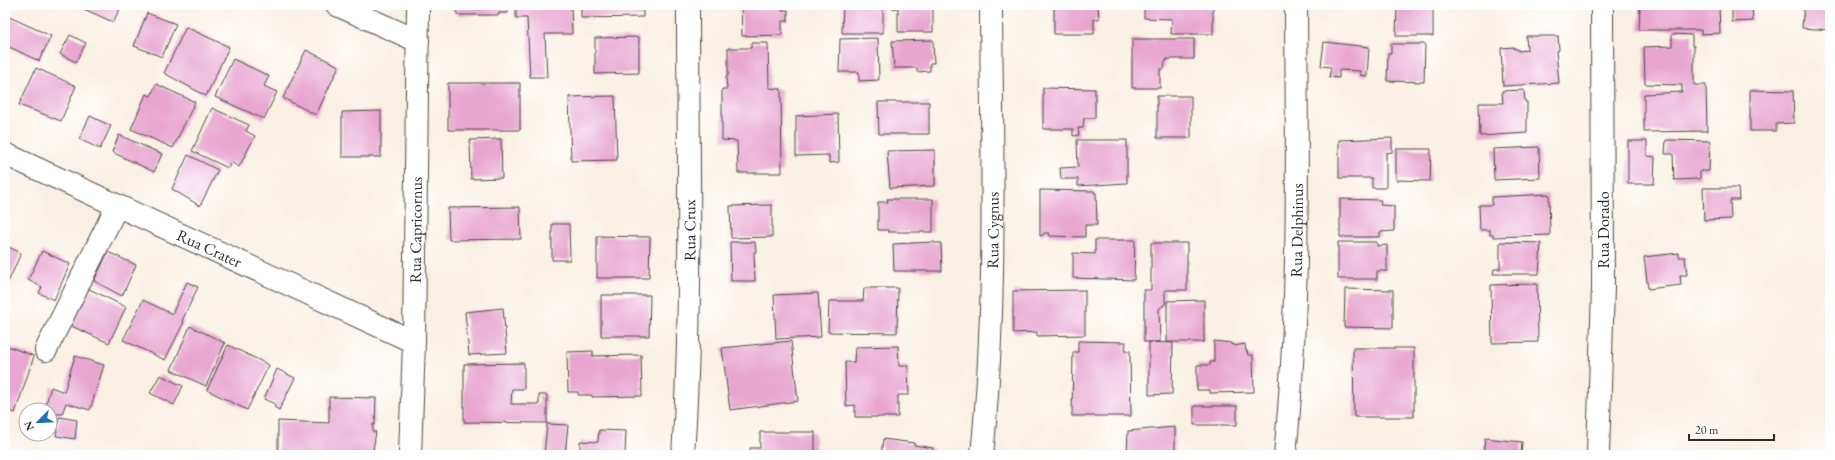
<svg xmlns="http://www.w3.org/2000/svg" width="1835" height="460" viewBox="0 0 1835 460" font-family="'EB Garamond',serif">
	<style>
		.building { fill: #e8a5d0 }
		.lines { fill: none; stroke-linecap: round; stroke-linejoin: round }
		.street-casing { stroke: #4a4846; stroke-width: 24 }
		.secondary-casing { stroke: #4a4846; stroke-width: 24 }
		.street { stroke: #fff; stroke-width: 22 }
		.secondary { stroke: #fff; stroke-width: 22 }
		.labels { text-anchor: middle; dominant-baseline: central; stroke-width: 3; stroke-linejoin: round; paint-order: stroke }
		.street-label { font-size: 16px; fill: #2b2b2b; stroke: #fff }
	</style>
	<rect width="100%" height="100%" fill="#fff"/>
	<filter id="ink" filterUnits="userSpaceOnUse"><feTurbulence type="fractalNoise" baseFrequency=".025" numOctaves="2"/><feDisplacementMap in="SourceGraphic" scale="8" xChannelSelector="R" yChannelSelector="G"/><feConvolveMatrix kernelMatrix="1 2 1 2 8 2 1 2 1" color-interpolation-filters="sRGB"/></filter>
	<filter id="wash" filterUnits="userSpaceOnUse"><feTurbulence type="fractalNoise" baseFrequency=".012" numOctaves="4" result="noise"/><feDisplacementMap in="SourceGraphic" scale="16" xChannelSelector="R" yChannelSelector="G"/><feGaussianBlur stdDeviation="0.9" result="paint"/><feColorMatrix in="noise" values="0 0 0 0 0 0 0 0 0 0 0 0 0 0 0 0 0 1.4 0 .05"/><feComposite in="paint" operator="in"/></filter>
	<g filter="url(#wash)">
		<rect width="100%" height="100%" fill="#f9efe2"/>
		<g id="blocks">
			<path class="building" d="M75,5h47l-9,17z
				M457,5h51v8h-9v2h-42z
				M516,5h55l1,29h-27l2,43h-17l-3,-59h-11z
				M581,5h62v12l-62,1z
				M741,5h41v5h6v11h-6v14l-40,1z
				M843,5h40v28h-41z
				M892,5h41v27h-35v-24l-6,1z
				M1054,5h44l1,14h-5v15h-40z
				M1144,5h69v29h-42l1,-15 -28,-1z
				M1397,5h36v31h-37z
				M1640,5h79l1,28 -19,1v-4h-62z
				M1732,5h20l1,16 -21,1z
				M1804,5h26v25l-28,-2z
				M147,13l29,11 -14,33 -28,-11z
				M5,15l46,21 -12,25 -34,-16z
				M186,27l43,20 -23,49 -42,-23z
				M1672,34l20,1v11h2v39h12l1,46 -63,1v-38l38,-2v-7l-37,-1 -1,-37 28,-1z
				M70,35l16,8 -10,19 -16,-8z
				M1526,36h32l1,14 -3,1 3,32 -56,3 -2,-38 13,-1v2h4v2l9,-1z
				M639,37v36l-44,1v-36z
				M878,38l1,42 -20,1v-9h-20l1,-33z
				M1132,39h62v20h-27v2h-2l-1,8h-4v19h-28z
				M933,40l1,23h-4v8l-13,1v-4h-23l-2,-27z
				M1324,42l45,5 -2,29 -7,-1v-4l-21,-1v8l-10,-1 2,-10 -10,-1z
				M751,43h17l1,45 12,1 1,84h-44l-1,-32 -15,-1v-51h5l-1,-13h2v-28h23z
				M1391,44h34l-1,38 -37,-1 1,-28h3z
				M306,50l33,16 -23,49 -33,-17z
				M233,59l36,17 -5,10 13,6 -13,27 -49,-22z
				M36,68l40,18 -15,35 -42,-16z
				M448,83h72v47h-72z
				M156,84l39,18 -22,46 -42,-19 15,-35 5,2z
				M1043,88l52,1v29h-11l-1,10h-5l1,7 -6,1v-7h-30z
				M1524,90l1,12h2v31l-47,3 -1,-33h24l-1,-12z
				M1750,90l43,1 1,32 -18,1v7h-26z
				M615,96l2,64 -46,1 -2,-64z
				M1157,96h34v42h-34z
				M878,102h51v32h-50z
				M212,108l37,17 -3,6 9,5 -16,31 -8,-5 -3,6 -36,-17z
				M381,111v46h-39v-45z
				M838,114l1,48 -10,1v-8l-33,1v-40z
				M90,116l21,10 -11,23 -21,-10z
				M119,135l43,19 -8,18 -42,-20z
				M1392,138v14l-6,1v35h-14v-10h-33v-38z
				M501,139l1,39 -31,1 -1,-39z
				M1077,140h50v43l-49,3v-7h-17l-1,-11 18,-1z
				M1666,140l44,1 -1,30h-9v8l-26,1 -1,-26h-8z
				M1628,141h19v15l8,1 -1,27h-26z
				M1539,147l1,31 -46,2 -1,-31z
				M1396,149h35l-1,32 -34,-1z
				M935,150v36l-45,2 -3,-37z
				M188,155l30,15 -18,36 -28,-17z
				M1703,188h35l1,12h-9l1,19 -27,1z
				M1040,190l54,1v2h2l1,32h-12v12l-35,-1 -1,-3h-5l-1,2 -3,1z
				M1549,194l1,41 -57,2v-2h-3v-5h-10l-1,-25h13v-8z
				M887,199h46v33h-45v-2h-10v-28h10z
				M1340,199l41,1 -1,5 14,1v25l-14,1v5h-40z
				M772,205v32l-41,1 -1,-32z
				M520,207l1,32 -72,1 -1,-32z
				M552,224h17l1,36h-18z
				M597,236l53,1 -1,41h-52z
				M1095,240h40l-1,40 -61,-2v-25l22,1z
				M730,242h25l1,10h-2l1,29h-24z
				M934,242v1h7l1,28h-48l-1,-27z
				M1338,242h39v4l10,-1v26h-10v8h-39z
				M1500,242l41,1 -2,31h-46l1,-5h6z
				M1151,243h36v47h-22v14l-6,5 1,33h-16v-52h7z
				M5,245l16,8 -15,34h-1z
				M42,251l28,13 -16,36 -15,-7 3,-6 -14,-7z
				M108,252l28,13 -14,31 -28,-15z
				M1679,253v4h6l2,18h-7l1,10 -33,4 -4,-32z
				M187,282l11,5 -16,34 2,1 -19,38 -42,-20 20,-40 29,14z
				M1537,284l1,58 -46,1 -1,-58z
				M87,288l39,19 -17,36 -40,-18z
				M864,288h34l-1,45 -69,-1 1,-31h34z
				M1345,289l48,1v38l-49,-1z
				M1085,290v45l-48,1v-4l-24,1v-42z
				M818,293l3,44 -45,2 -2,-44z
				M601,295h49l-1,41h-48z
				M1204,300v42h-37v-41z
				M503,308l4,45 -38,2 -4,-43z
				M190,326l35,17 -19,43 -35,-16z
				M791,341l7,60 -68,9 -8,-62z
				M1078,341l48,1 -1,9h5l1,65h-59l1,-64h5z
				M1214,341l17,2v2l3,-1v2l11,-2 1,7h1l1,4h5l1,37 -44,1v-3h-13v-25h13v-3h4z
				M1149,342l24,1 -1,51 -23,1z
				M5,345l29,11 -19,57 -10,-3z
				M228,345l41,20 -22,45 -40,-20z
				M898,346l1,20h9l1,29h-11v22h-43v-12l-9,1 -1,-44h9l1,-15z
				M1353,348h61v69h-60z
				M593,351v5l48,-1 1,41 -50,1v-2h-14v-3h-10l-1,-40z
				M75,356l29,9 -14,45 -24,-7 -4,11h-12v-4h-6l7,-23 13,5z
				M524,363v26h-12l-1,15h28v-9h8v28l-83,-1v-58z
				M277,369l18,9 -16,32 -5,-3 1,-3 -11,-5z
				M160,375l23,11 -9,19 -24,-12z
				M329,397l47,1 -1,27 -2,-1v8h3l-3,18h2v5h-97v-34l51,2z
				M1194,406h43v19h-43z
				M59,417l18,3 -2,19 -19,-3z
				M547,424l21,1 -3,30h-21z
				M1175,427v28h-48l1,-24z
				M599,430l27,1 -1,24h-45v-14l18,1z
				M760,432h55v23h-65v-7h10z
				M1485,438l37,4 -1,13h-38z
				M883,439l31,4v2l19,3 -1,7h-51z"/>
		</g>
	</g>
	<g filter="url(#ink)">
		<use href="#blocks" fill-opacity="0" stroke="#4a4846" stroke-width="1"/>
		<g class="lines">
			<defs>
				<g id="street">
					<path d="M337,5l81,36"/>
					<path id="s1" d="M414,342l4,-337"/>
					<path d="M46,350l71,-144"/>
					<path id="s2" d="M982,455c15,-150 10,-300 9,-450"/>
					<path id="s3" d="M1285,455c15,-150 12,-300 11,-450"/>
					<path d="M1598,455l5,-168 -1,-282"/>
				</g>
				<g id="secondary">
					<path id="s4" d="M5,154l409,188 -4,113"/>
					<path id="s5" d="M683,455c10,-150 5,-300 5,-450"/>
				</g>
			</defs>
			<use href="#street" class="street-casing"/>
			<use href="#secondary" class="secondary-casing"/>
			<use href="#street" class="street"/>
			<use href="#secondary" class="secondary"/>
		</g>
	</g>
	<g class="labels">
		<g class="street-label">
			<text stroke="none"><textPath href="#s1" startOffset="112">Rua Capricornus</textPath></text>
			<text stroke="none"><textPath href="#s5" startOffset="225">Rua Crux</textPath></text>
			<text stroke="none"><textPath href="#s2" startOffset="225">Rua Cygnus</textPath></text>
			<text stroke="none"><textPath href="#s3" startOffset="225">Rua Delphinus</textPath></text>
			<text transform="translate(1603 230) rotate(-90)">Rua Dorado</text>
			<text stroke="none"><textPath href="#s4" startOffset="225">Rua Crater</textPath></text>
		</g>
	</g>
	<rect width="1835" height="460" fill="none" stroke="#fff" stroke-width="20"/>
	<g transform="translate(38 422) rotate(246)"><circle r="19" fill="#ffffff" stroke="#aaaaaa"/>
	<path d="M0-3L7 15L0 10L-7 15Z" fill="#1f6fb2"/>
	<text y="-6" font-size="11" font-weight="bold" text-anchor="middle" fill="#2b2b2b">N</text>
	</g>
	<path d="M1689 434v6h85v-6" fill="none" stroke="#2b2b2b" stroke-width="2"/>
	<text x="1695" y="434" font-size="12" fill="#2b2b2b" stroke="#ffffff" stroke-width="3" paint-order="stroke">20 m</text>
</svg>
